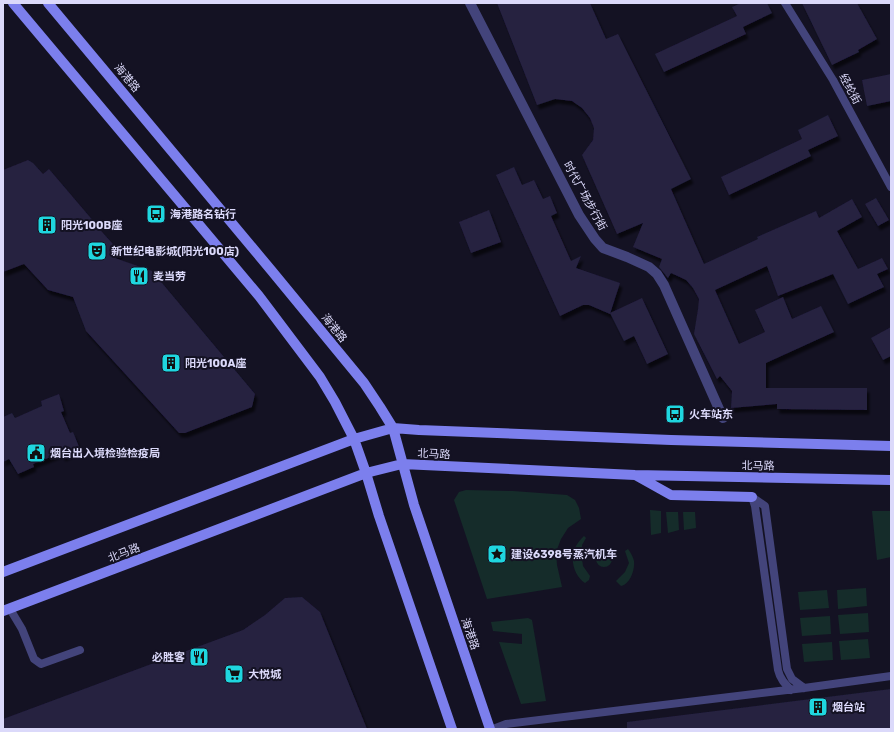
<svg xmlns="http://www.w3.org/2000/svg" width="894" height="732" viewBox="0 0 894 732" font-family="Rubik,'Noto Sans SC',sans-serif">
	<style>
		.green { fill: #152c2a }
		.building { fill: #252041; filter: url(#shadow) }
		.lines { fill: none; stroke-linecap: round; stroke-linejoin: round }
		.lane { stroke: #43447b; stroke-width: 8 }
		.street { stroke: #43447b; stroke-width: 10 }
		.secondary { stroke: #7c7fed; stroke-width: 10 }
		.labels { text-anchor: middle; dominant-baseline: central; stroke-width: 4; stroke-linejoin: round; paint-order: stroke }
		.street-label { font-size: 11px; fill: #dbd9fa; stroke: #141223 }
		.poi-label { font-size: 11px; font-weight: bold; fill: #dbd9fa; stroke: #141223; text-anchor: start }
	</style>
	<defs>
		<filter id="shadow"><feDropShadow dx="2.5" dy="4.5" stdDeviation="1" flood-color="#0009"/></filter>
	</defs>
	<rect width="100%" height="100%" fill="#141223"/>
	<path class="green" d="M466,490l47,1 54,4 8,5 4,8 2,11 -13,9 -7,11 -5,13 1,13 5,22 -75,12 -33,-99 5,-8z
		M650,510l11,1v22l-10,2z
		M872,511h19v46l-14,3z
		M666,512h12l1,18 -11,3z
		M683,512h12l1,16 -12,2z
		M584,536l2,2 -4,7v14l1,7 7,10 -1,4 -4,3c-11,-7 -16,-25 -9,-37 2,-4 5,-7 8,-10z
		M628,549c3,4 5,8 6,12 1,9 -4,23 -13,25l-5,-5 9,-9 4,-9 -4,-12z
		M596 559a8 8 0 1 1 16 0a8 8 0 1 1-16 0Z
		M866,588l1,18 -29,3 -1,-19z
		M827,590l2,18 -29,2 -2,-18z
		M868,613l1,19 -29,2 -2,-19z
		M830,616l1,18 -29,2 -2,-18z
		M528,618l4,2 14,81 -25,3 -22,-62 23,2v-10l-29,-3 -2,-9z
		M868,639l2,19 -29,2 -2,-19z
		M832,642l1,18 -29,2 -2,-18z"/>
	<path class="building" d="M497,3h93l16,36 12,-5 73,145 -20,10 33,75 54,-25 -1,-2 59,-26 3,7 33,-19 10,18 -25,14 21,38 24,-11 6,11 -11,5 7,13 -36,17 -15,-30 -55,22 -11,-30 -52,24 24,54 26,-12 -10,-22 28,-13 9,22 29,-13 13,26 -68,31v25h101v22l-90,-1v-5l-46,4 1,-17 -12,-15 -3,3 -23,-45 4,-25 1,-10 -6,-11 -7,-8 -15,-7 -3,5 -1,-1 -8,-10 3,-8 -29,-12 10,-24 -26,11 -35,-79 11,-15 1,-12 -4,-10 -8,-10 -10,-7 -17,-2 -18,6z
		M741,3h26l5,10 -29,14 3,7 -82,38 -9,-18 82,-38 -5,-9z
		M802,3h55l20,36 -19,11 1,2 -27,13z
		M891,74v27l-24,5 -5,-26z
		M828,115l10,21 -30,14 3,6 -82,39 -8,-18 81,-38 -4,-9z
		M28,160l5,3 10,11 6,-5 46,54h-1l27,30 -6,5 37,13 103,123 -3,13 -67,26h-6l-93,-102 -13,-34 -25,-7 -24,-26 -21,8v-102z
		M514,167l8,18 12,-5 9,19 7,-3 7,17 -6,3 20,45 10,-5 -5,12 44,15 -10,31 -21,-9h-6l-23,11 -64,-141z
		M876,198l13,22 -11,6 -13,-22z
		M489,210l12,32 -30,11 -12,-31z
		M642,298l26,56 -21,10 -13,-28 -10,5 -14,-28z
		M891,327v29l-8,4 -12,-22z
		M59,394l5,17 -3,1 9,21 3,-1 7,17 -17,8 -2,-4 -28,11 1,3 -16,7 -9,-15 -6,3v-45l9,-4 3,5 27,-12 -1,-5z
		M302,597l18,15 47,117h-364v-10l240,-89 22,-15 20,-17z
		M891,689v40h-264v-7z"/>
	<g class="lines">
		<path class="lane" d="M785,3l48,77 58,107
			M752,497l13,9 22,163 5,10 12,9
			M752,497l3,9 23,164c2,9 7,14 13,20
			M10,609l12,20 12,30 7,5 39,-14
			M493,729l13,-5 298,-36 87,-12"/>
		<path class="street" d="M470,3l109,212 16,24 8,9 24,9 22,10 8,7 7,11 59,133"/>
		<path class="secondary" d="M13,3l246,293 61,81 15,25 19,37 12,34 13,43 73,213
			M48,3l223,267 93,113 16,24 13,21 21,77 76,224
			M637,476l34,19 81,2
			M3,572l351,-133 39,-11 26,2 252,10 220,6
			M3,611l363,-138 36,-9 233,11 256,5"/>
	</g>
	<defs>
		<symbol id="bus-square" viewBox="-11 -11 22 22"><rect x="-9" y="-9" width="18" height="18" rx="4" fill="#1fd6df" stroke="#141223"/><path d="M-5-6H5V4H4V6H2V4H-2V6H-4V4H-5ZM-3.5-4V0h7V-4ZM-3.5 1.2v1.5H-2V1.2ZM2 1.2v1.5H3.5V1.2Z" fill="#111"/></symbol>
		<symbol id="building-square" viewBox="-11 -11 22 22"><rect x="-9" y="-9" width="18" height="18" rx="4" fill="#1fd6df" stroke="#141223"/><path d="M-4-6H4V6H1V3H-1V6H-4ZM-2.5-4.3h1.7v1.8h-1.7ZM.8-4.3h1.7v1.8H.8ZM-2.5-1h1.7V.8h-1.7ZM.8-1h1.7V.8H.8Z" fill="#111"/></symbol>
		<symbol id="theatre-square" viewBox="-11 -11 22 22"><rect x="-9" y="-9" width="18" height="18" rx="4" fill="#1fd6df" stroke="#141223"/><path d="M-5-5.5Q0-4 5-5.5V0Q5 5 0 6Q-5 5-5 0ZM-3.3-2.5H-1v1.5H-3.3ZM1-2.5H3.3v1.5H1ZM-2.8 1Q0 5.5 2.8 1Z" fill="#111"/></symbol>
		<symbol id="restaurant-square" viewBox="-11 -11 22 22"><rect x="-9" y="-9" width="18" height="18" rx="4" fill="#1fd6df" stroke="#141223"/><path d="M-5-6h1v4h1v-4h1v4h1v-4h1v5L-1.5 .5V6h-2V.5L-5-1ZM5-6V6H3V1.5H1.5Q1.5-4 5-6Z" fill="#111"/></symbol>
		<symbol id="civic-square" viewBox="-11 -11 22 22"><rect x="-9" y="-9" width="18" height="18" rx="4" fill="#1fd6df" stroke="#141223"/><path d="M-.6-6.5H3V-4.5H.6V-3L4-1V1h2V6H-6V1h2V-1L-.6-3ZM-1.2 2.5V6h2.4V2.5Z" fill="#111"/></symbol>
		<symbol id="sight-square" viewBox="-11 -11 22 22"><rect x="-9" y="-9" width="18" height="18" rx="4" fill="#1fd6df" stroke="#141223"/><path d="M0-6L1.8-2.2L6-1.7L2.9 1.2L3.7 5.4L0 3.3L-3.7 5.4L-2.9 1.2L-6-1.7L-1.8-2.2Z" fill="#111"/></symbol>
		<symbol id="supermarket-square" viewBox="-11 -11 22 22"><rect x="-9" y="-9" width="18" height="18" rx="4" fill="#1fd6df" stroke="#141223"/><path d="M-6-5.5h2.5l.6 2H6L4.5 2H-2.5L-4.4-4H-6ZM-1.5 3.2a1.3 1.3 0 1 0 .1 0ZM3 3.2a1.3 1.3 0 1 0 .1 0Z" fill="#111"/></symbol>
	</defs>
	<g fill-rule="evenodd">
		<use href="#bus-square" x="145" y="203" width="22" height="22"/>
		<use href="#building-square" x="36" y="214" width="22" height="22"/>
		<use href="#theatre-square" x="86" y="240" width="22" height="22"/>
		<use href="#restaurant-square" x="128" y="265" width="22" height="22"/>
		<use href="#building-square" x="160" y="352" width="22" height="22"/>
		<use href="#bus-square" x="664" y="403" width="22" height="22"/>
		<use href="#civic-square" x="25" y="442" width="22" height="22"/>
		<use href="#sight-square" x="486" y="543" width="22" height="22"/>
		<use href="#restaurant-square" x="188" y="646" width="22" height="22"/>
		<use href="#supermarket-square" x="223" y="663" width="22" height="22"/>
		<use href="#building-square" x="807" y="696" width="22" height="22"/>
	</g>
	<g class="labels">
		<g class="street-label">
			<text transform="translate(127 78) rotate(50)">海港路</text>
			<text transform="translate(850 89) rotate(61)">经纶街</text>
			<text transform="translate(585 196) rotate(61)">时代广场步行街</text>
			<text transform="translate(334 328) rotate(51)">海港路</text>
			<text transform="translate(434 454) rotate(3)">北马路</text>
			<text transform="translate(758 466) rotate(1)">北马路</text>
			<text transform="translate(124 553) rotate(-21)">北马路</text>
			<text transform="translate(470 634) rotate(71)">海港路</text>
		</g>
		<g class="poi-label">
			<text x="170" y="214">海港路名钻行</text>
			<text x="61" y="225">阳光100B座</text>
			<text x="111" y="251">新世纪电影城(阳光100店)</text>
			<text x="153" y="276">麦当劳</text>
			<text x="185" y="363">阳光100A座</text>
			<text x="689" y="414">火车站东</text>
			<text x="50" y="453">烟台出入境检验检疫局</text>
			<text x="511" y="554">建设6398号蒸汽机车</text>
			<text x="185" y="657" text-anchor="end">必胜客</text>
			<text x="248" y="674">大悦城</text>
			<text x="832" y="707">烟台站</text>
		</g>
	</g>
	<rect width="894" height="732" fill="none" stroke="#dbd9fa" stroke-width="8"/>
</svg>
